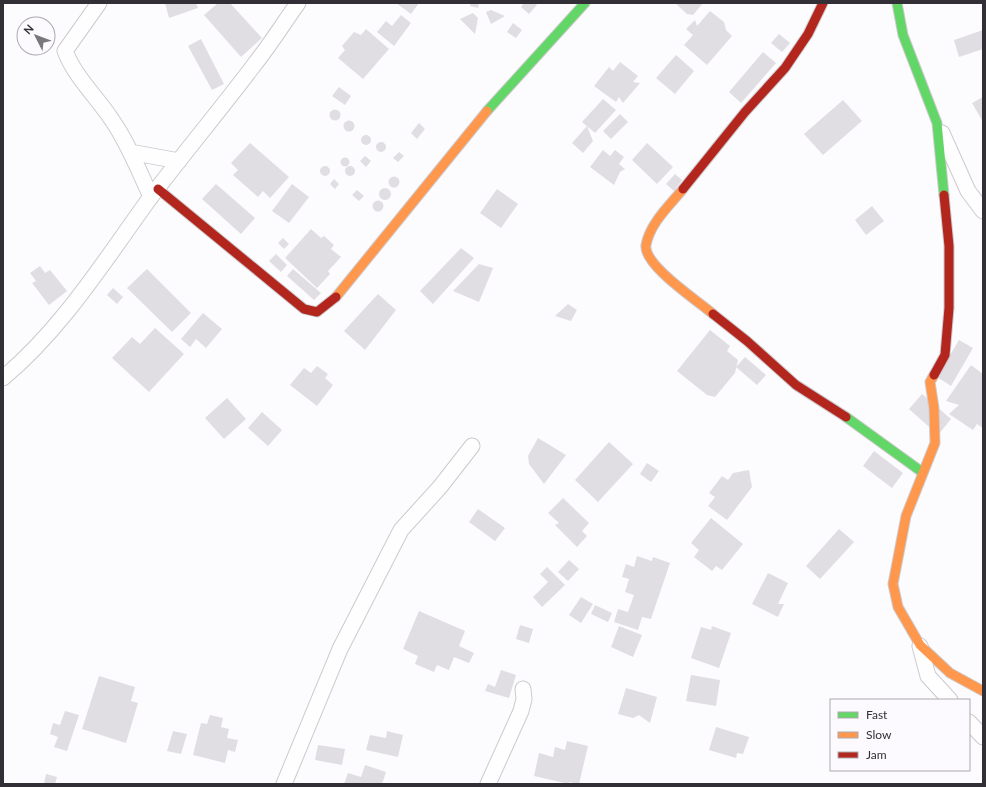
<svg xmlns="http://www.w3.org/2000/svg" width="986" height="787" viewBox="0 0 986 787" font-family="Lato,sans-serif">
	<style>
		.building { fill: #e0dee3 }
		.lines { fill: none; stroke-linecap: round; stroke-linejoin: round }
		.street-casing { stroke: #cccace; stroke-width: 17 }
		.fast-casing { stroke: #cccace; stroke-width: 11 }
		.slow-casing { stroke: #cccace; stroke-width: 11 }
		.jam-casing { stroke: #cccace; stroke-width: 11 }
		.street { stroke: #fffeff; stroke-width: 15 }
		.fast { stroke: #63d668; stroke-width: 9 }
		.slow { stroke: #ff974d; stroke-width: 9 }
		.jam { stroke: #b3261e; stroke-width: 9 }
	</style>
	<rect width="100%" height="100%" fill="#fcfbfd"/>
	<path class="building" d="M165,3h31l2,5 -29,10z
		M218,3h12l32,35 -21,19 -37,-42z
		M396,3h23l-8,11z
		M471,3h8l-1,5 -8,-2z
		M524,3h11l2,2 -8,9 -8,-7z
		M675,3h28l-10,12 -6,-1z
		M491,10l14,6 -14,8 -5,-12z
		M710,11l14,11 2,8 6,6 -25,29 -23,-20 9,-10 -7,-6 9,-9 2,6z
		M473,13l5,5 -3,16 -15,-15z
		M401,15l10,8 -17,23 -17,-14 9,-11 6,5z
		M513,23l9,7 -6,8 -9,-6z
		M366,29l23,20 -26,30 -25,-21 7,-8 -3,-4 12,-14 7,3z
		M983,30v19l-24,8 -5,-17z
		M779,34l11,9 -8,9 -11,-9z
		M201,39l23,45 -12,6 -24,-44z
		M763,52l13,11 -35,40 -12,-11z
		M676,55l18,16 -19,23 -19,-16z
		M620,62l18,14 -5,6 7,1 -17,20 -4,-6 -3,5 -22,-16 15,-19 4,4z
		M339,87l12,9 -6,9 -13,-9z
		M983,97v25l-11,-19z
		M603,99l13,11 -21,23 -13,-11z
		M843,100l19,21 -39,34 -19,-21z
		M329.5 115a5.5 5.5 0 1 1 11 0a5.5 5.5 0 1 1-11 0Z
		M620,114l8,8 -17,17 -8,-8z
		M343.5 126a5.5 5.5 0 1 1 11 0a5.5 5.5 0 1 1-11 0Z
		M419,123l6,6 -8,10 -6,-6z
		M587,126l6,15 -10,12 -11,-10z
		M361 140a5 5 0 1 1 10 0a5 5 0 1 1-10 0Z
		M376 147a5 5 0 1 1 10 0a5 5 0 1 1-10 0Z
		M250,143l39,34 -19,21 -7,-7 -5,6 -25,-22 5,-5 -7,-7z
		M647,143l26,24 -16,17 -25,-24z
		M603,150l7,6 5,-6 9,7 -5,7 6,5 -5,3 -6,13 -24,-18z
		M399,152l5,4 -6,6 -5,-4z
		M365,156l6,5 -5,6 -6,-6z
		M340.5 162a4.5 4.5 0 1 1 9 0a4.5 4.5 0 1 1-9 0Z
		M345 171a5 5 0 1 1 10 0a5 5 0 1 1-10 0Z
		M320 171a5 5 0 1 1 10 0a5 5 0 1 1-10 0Z
		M675,174l7,6 -8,11 -8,-7z
		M388.5 182a5.5 5.5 0 1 1 11 0a5.5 5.5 0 1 1-11 0Z
		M334,179l5,5 -4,5 -5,-5z
		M216,184l39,34 -14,16 -39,-35z
		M292,184l17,13 -20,26 -17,-12z
		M379 194a6 6 0 1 1 12 0a6 6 0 1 1-12 0Z
		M497,189l21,15 -17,24 -21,-15z
		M357,190l7,6 -5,5 -7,-6z
		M372.5 206a5.5 5.5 0 1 1 11 0a5.5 5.5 0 1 1-11 0Z
		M872,206l12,15 -18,14 -11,-15z
		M311,229l10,9 3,-2 10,9 -3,4 10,8 -13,14 2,3 -13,14 -32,-30z
		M283,238l6,6 -5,5 -6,-6z
		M461,248l13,10 -41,46 -13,-13z
		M276,254l11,11 -6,7 -12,-11z
		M479,264l14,4 -14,34 -26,-11z
		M40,266l5,7 5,-3 17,21 -18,14 -17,-22 4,-2 -6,-8z
		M147,269l44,44 -19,19 -45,-44z
		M293,269l28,24 -7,7 -27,-24z
		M113,288l10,9 -6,7 -10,-9z
		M378,294l18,16 -31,40 -21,-19z
		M568,304l9,6 -6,11 -16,-5z
		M203,313l19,16 -16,19 -10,-9 -6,8 -9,-8z
		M155,328l29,26 -35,38 -37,-34 20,-21 8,7z
		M710,330l20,16 -3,5 11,9 -3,13 -20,24 -8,-2 -30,-24z
		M959,340l14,8 -22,38 -14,-9z
		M745,357l21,18 -9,10 -21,-18z
		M971,365l12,9v54l-6,-4 -4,6 -24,-16 10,-9 -13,-4z
		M317,366l11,8 -3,4 8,7 -16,21 -27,-21 14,-17 7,5z
		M922,394l29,25 -13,16 -29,-26z
		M227,398l19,21 -22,20 -19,-21z
		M262,412l20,18 -14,16 -20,-18z
		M538,438l28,17 -22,29 -15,-20 -1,-8z
		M609,442l24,22 -35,38 -23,-22z
		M874,451l29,22 -11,15 -29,-22z
		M647,463l12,8 -8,11 -11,-8z
		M749,470l3,17 -25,33 -19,-14 7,-9 -6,-4 13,-17 6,4 5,-7z
		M563,498l26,25 -7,8 5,5 -10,11 -22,-22 4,-2 -11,-10z
		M478,509l27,19 -10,13 -26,-19z
		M711,518l32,26 -21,26 -6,-4 -4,5 -18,-14 5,-7 -8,-7z
		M839,529l15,13 -34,37 -14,-13z
		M637,556l15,5 1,-4 17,6 -19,56 -9,-2 -4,13 -24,-8 4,-13 10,3 6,-17 -9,-3 4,-13 -7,-2 4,-13 8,3z
		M569,560l10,9 -11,12 -10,-9z
		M547,567l18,18 -23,22 -9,-10 15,-15 -8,-8z
		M768,573l20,10 -10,21h6l-6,13 -26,-13z
		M581,597l12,7 -12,19 -12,-8z
		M595,605l17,8 -4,9 -17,-8z
		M419,611l46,20 -6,15 15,7 -5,10 -15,-6 -5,13 -12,-5 -3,7 -19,-8 3,-8 -15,-7z
		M520,625l13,4 -4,14 -13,-4z
		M619,626l23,9 -9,22 -22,-10z
		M712,626l19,7 -12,35 -28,-10 10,-31 10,3z
		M501,670l15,5 -7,23 -24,-7 3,-7 7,3z
		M691,675l29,5 -4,26 -30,-5z
		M99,676l36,11 -4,14 7,2 -12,40 -44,-14z
		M626,688l31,9 -7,26 -11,-8 -6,3 -15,-4z
		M65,711l14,4 -12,36 -13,-4 4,-10 -8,-3 3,-11 7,2z
		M210,715l13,3 -2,9 8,2 -2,9 11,2 -3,12 -7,-2 -3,13 -32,-8 8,-32 6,1z
		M716,727l33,10 -6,17 -6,-1 -1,5 -27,-8z
		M173,731l14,3 -6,20 -14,-3z
		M387,731l16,4 -5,22 -32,-7 4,-15 16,3z
		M567,741l21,5 -9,38 -10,-2v2l-35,-8 5,-23 14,4 2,-10 10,3z
		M318,745l27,4 -3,16 -27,-5z
		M365,765l21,7 -4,12h-38l4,-11 13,4z
		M46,774l11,3 -2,7h-11z"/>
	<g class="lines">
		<defs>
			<path id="street" d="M99,3l-34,48c10,26 32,46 47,69 16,23 27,51 39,77
				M942,133l26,58 15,20
				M130,152l49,9
				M3,378c59,-49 102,-118 147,-180 34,-45 70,-88 104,-133 16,-20 29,-41 44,-62
				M920,646l8,30 22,24
				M969,722l14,15
				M284,784l56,-135 61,-119 39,-43 32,-41
				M488,784l33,-73 3,-12 -1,-10"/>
			<path id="fast" d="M897,3l6,32 34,88 7,72
				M487,111l98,-108
				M846,417l76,55"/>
			<path id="slow" d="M683,189c-13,16 -33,34 -37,56 -3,20 52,56 67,69
				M336,297l151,-186
				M934,375l-4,7 4,26 1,35 -29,73 -13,68 5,23 22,38 30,28 33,18"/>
			<path id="jam" d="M158,189l146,120 13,3 19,-15
				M683,189l62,-77 40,-44 23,-34 15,-31
				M713,314l34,27 49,44 50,32
				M934,375l11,-20 4,-47v-62l-5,-51"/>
		</defs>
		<use href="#street" class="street-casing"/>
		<use href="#fast" class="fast-casing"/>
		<use href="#slow" class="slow-casing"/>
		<use href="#jam" class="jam-casing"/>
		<use href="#street" class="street"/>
		<use href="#fast" class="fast"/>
		<use href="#slow" class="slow"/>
		<use href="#jam" class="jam"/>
	</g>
	<rect width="986" height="787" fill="none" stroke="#322f36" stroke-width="8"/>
	<rect x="830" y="699" width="140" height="72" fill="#fcfafe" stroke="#aba9ae"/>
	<rect x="838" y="712" width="20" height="6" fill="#63d668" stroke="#aba9ae"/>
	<text x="866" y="719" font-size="12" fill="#322f36">Fast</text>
	<rect x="838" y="732" width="20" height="6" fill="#ff974d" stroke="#aba9ae"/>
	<text x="866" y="739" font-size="12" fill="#322f36">Slow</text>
	<rect x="838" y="752" width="20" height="6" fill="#b3261e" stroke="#aba9ae"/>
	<text x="866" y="759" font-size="12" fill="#322f36">Jam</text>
	<g transform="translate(36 36) rotate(312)"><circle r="19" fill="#fcfafe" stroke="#aba9ae"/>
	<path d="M0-3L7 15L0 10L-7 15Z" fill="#79767c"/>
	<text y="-6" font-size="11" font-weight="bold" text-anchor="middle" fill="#322f36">N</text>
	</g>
</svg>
